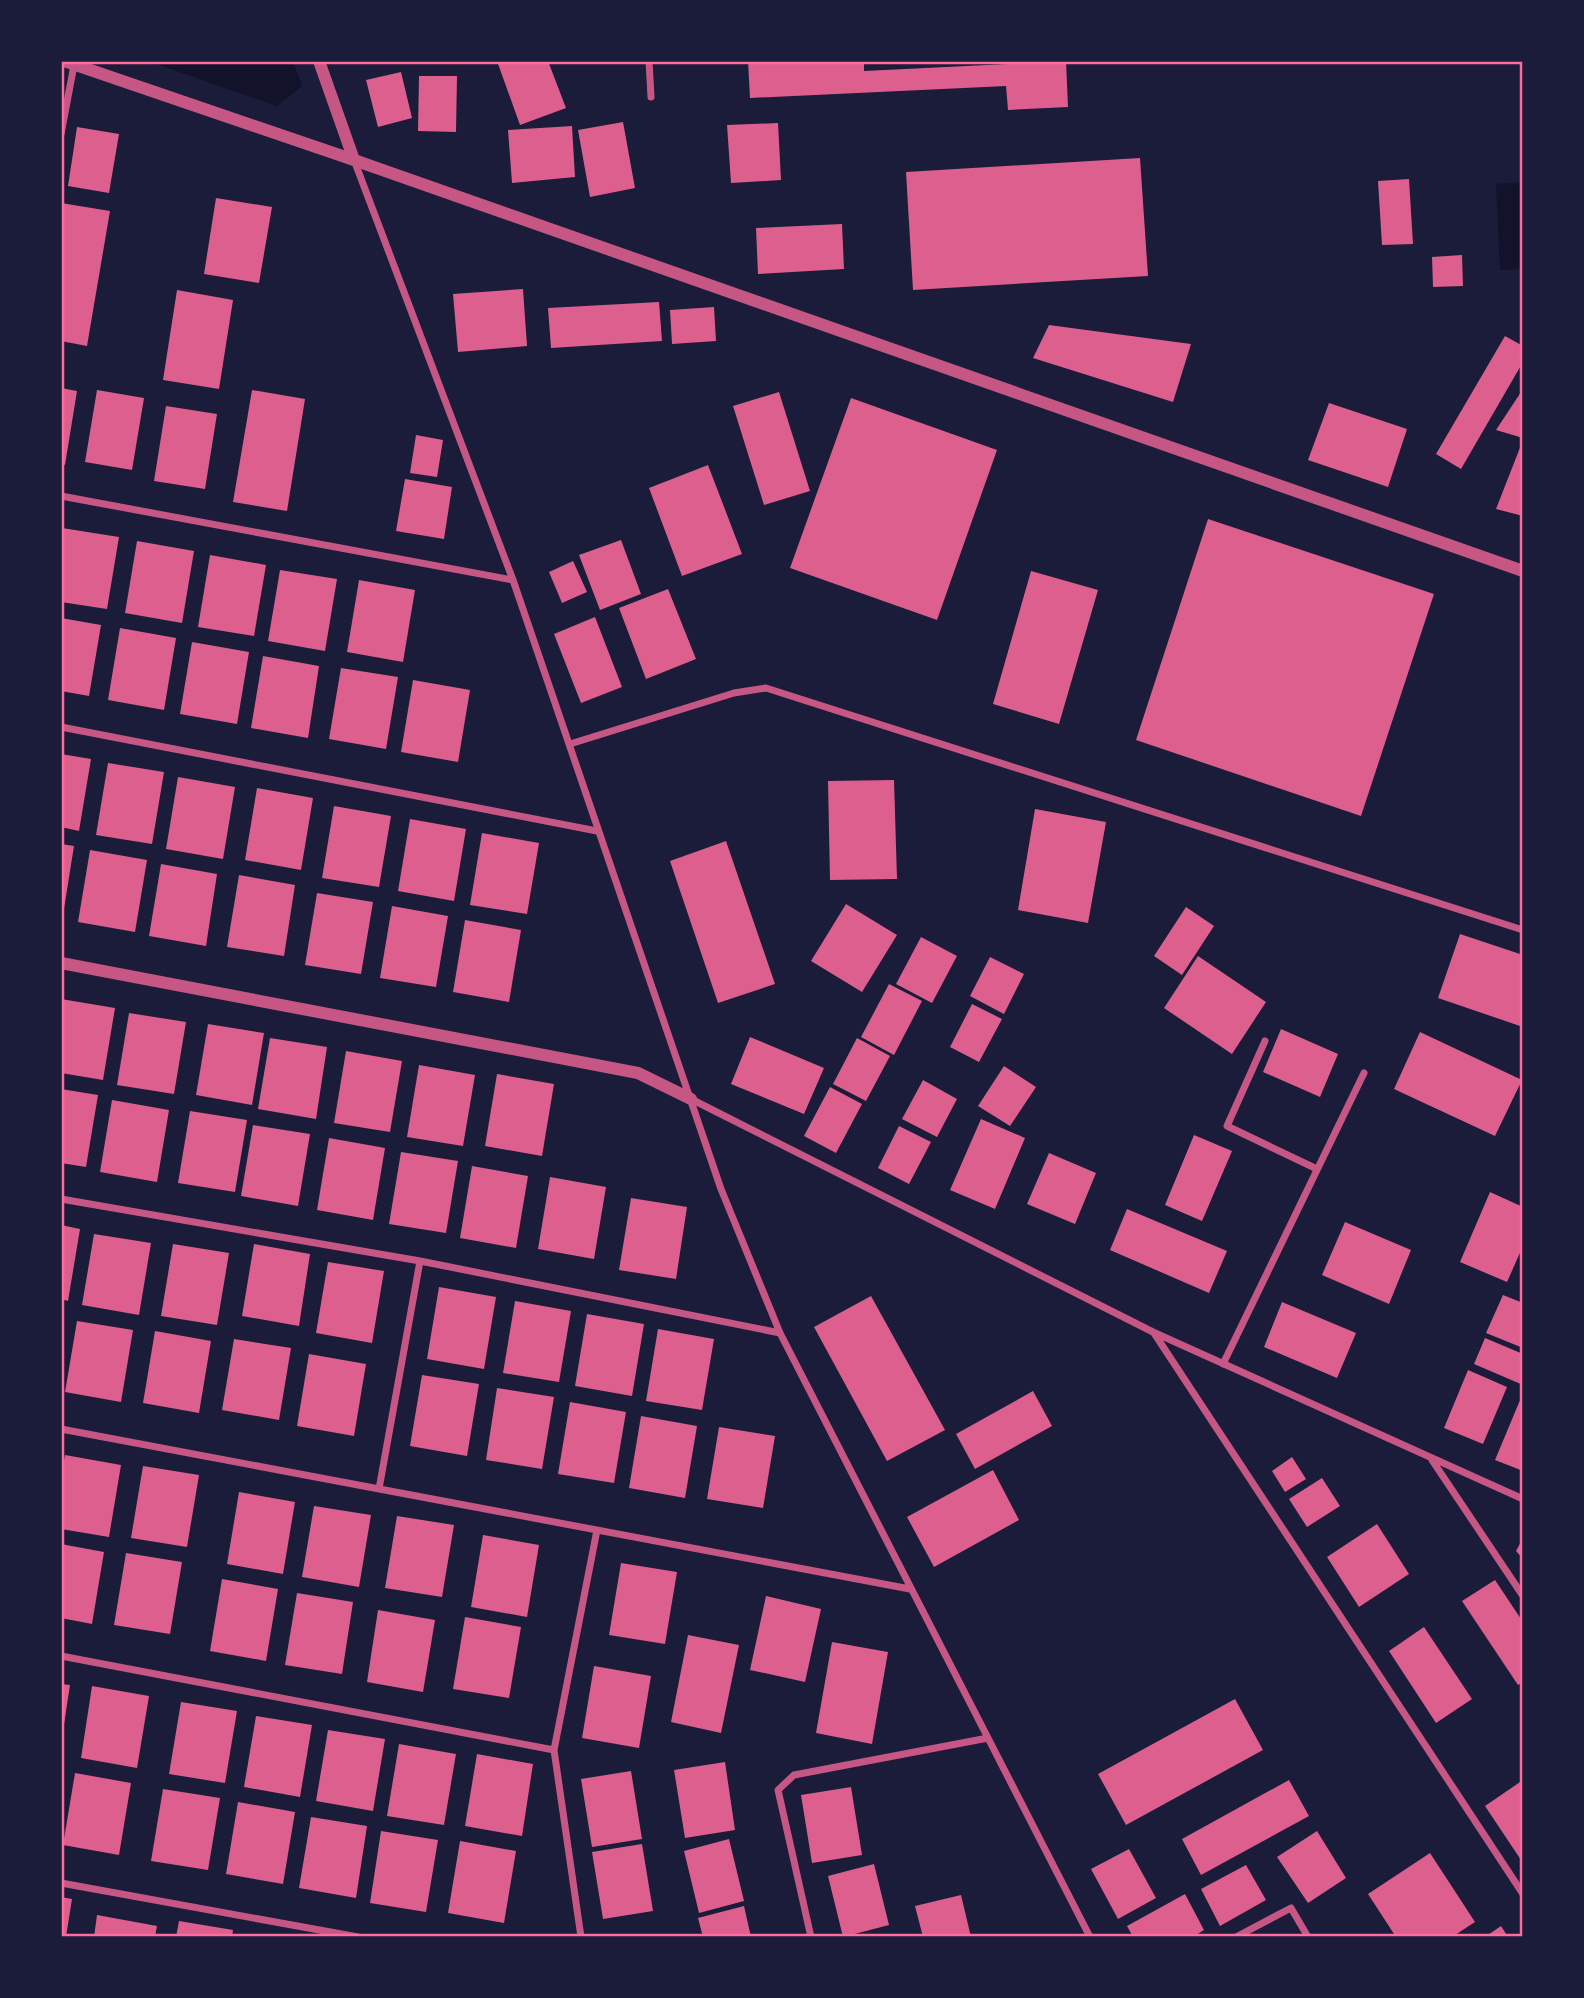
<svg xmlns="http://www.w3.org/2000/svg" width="1584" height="1998" viewBox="0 0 1584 1998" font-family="'Golos Text',sans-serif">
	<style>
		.water { fill: #12122b }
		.building { fill: #dd5f8e }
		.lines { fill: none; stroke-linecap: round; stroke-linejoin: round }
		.minor { stroke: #c65784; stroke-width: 7 }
		.tertiary { stroke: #c65784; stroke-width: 12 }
		.neatline { fill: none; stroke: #ff6b9d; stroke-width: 2.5 }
	</style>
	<rect width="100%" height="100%" fill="#1b1b3a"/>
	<path class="water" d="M148,61h145l9,25 -25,20z
		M1523,182v87l-23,1 -4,-86z"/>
	<path class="building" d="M497,61h51l18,47 -46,17z
		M748,61h116v10l202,-10 2,46 -60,3 -2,-24 -256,12z
		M401,72l11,46 -34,9 -12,-47z
		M419,76h38l-1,56 -38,-1z
		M623,122l12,66 -45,9 -12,-67z
		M778,123l3,57 -50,3 -4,-58z
		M572,126l3,51 -63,6 -4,-53z
		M77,127l42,7 -10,59 -41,-7z
		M1140,158l8,118 -235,14 -7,-118z
		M1409,179l4,65 -31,1 -4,-64z
		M216,198l56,9 -13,76 -55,-9z
		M61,203l49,8 -23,135 -26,-5z
		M842,224l2,45 -86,5 -2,-46z
		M1462,255l1,31 -30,1 -1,-30z
		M523,289l4,57 -69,6 -5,-58z
		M177,290l56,10 -14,89 -56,-9z
		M659,302l3,39 -111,7 -3,-40z
		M714,307l2,34 -44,3 -2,-34z
		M1049,325l142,19 -18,58 -140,-44z
		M1505,336l18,10v16l-62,107 -25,-15z
		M61,388l16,3 -12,74 -4,-1z
		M1523,389v49l-27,-8z
		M97,390l47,8 -12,72 -47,-8z
		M252,390l53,9 -18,112 -54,-9z
		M779,392l31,99 -46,14 -31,-99z
		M851,398l146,52 -60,170 -147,-52z
		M1329,403l78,26 -19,58 -80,-27z
		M166,406l51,8 -12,75 -51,-8z
		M416,435l27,5 -6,37 -27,-4z
		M1523,440v76l-27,-7z
		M708,465l34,89 -60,22 -33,-88z
		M405,479l47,8 -8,52 -48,-8z
		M1208,519l226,75 -73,222 -225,-76z
		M62,528l57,9 -12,72 -46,-7z
		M621,540l20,54 -41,16 -21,-55z
		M137,541l57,10 -12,72 -57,-10z
		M210,555l56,10 -12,71 -56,-9z
		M573,561l14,31 -25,11 -13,-31z
		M280,570l57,9 -12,72 -57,-10z
		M1031,571l67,19 -39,134 -66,-20z
		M359,580l56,10 -12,72 -56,-10z
		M668,589l28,70 -50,20 -27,-71z
		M595,617l27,70 -41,16 -27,-69z
		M61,618l40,7 -12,71 -28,-5z
		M120,628l56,10 -12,72 -56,-10z
		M192,642l57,10 -12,72 -57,-10z
		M263,656l56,10 -11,72 -57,-10z
		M341,668l57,9 -12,72 -57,-10z
		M413,680l57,10 -12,72 -57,-10z
		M61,754l30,5 -12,72 -18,-4z
		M108,763l56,9 -12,72 -56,-9z
		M178,777l57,10 -12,72 -57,-10z
		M894,780l3,99 -67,1 -2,-99z
		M257,788l56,10 -12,72 -56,-10z
		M334,806l57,10 -12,71 -57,-9z
		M1035,809l71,13 -18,101 -70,-13z
		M410,819l56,10 -12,72 -56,-10z
		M482,833l57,10 -12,71 -57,-9z
		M726,841l49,143 -57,19 -48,-142z
		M61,844l13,2 -11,69h-2z
		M90,850l57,10 -12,72 -57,-10z
		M161,864l56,10 -11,72 -57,-10z
		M239,875l56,10 -11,71 -57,-9z
		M317,893l56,9 -12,72 -56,-9z
		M846,904l51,31 -35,57 -51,-31z
		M392,906l56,10 -12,71 -56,-9z
		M1186,907l28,19 -32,49 -28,-19z
		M465,920l56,10 -12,72 -56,-10z
		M1460,934l63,21v72l-85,-29z
		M921,937l36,19 -25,47 -36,-19z
		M1198,956l68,46 -34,52 -68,-46z
		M990,957l34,17 -20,40 -34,-18z
		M889,984l33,17 -28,54 -33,-18z
		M61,999l54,9 -12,72 -42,-7z
		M972,1004l30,15 -23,43 -29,-15z
		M129,1013l57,9 -12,72 -57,-9z
		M208,1024l56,9 -12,72 -56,-10z
		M1281,1029l57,25 -18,43 -57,-25z
		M1420,1032l102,48 -27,56 -101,-47z
		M750,1037l74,31 -20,46 -73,-30z
		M270,1038l57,9 -11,72 -58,-10z
		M857,1038l33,18 -24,45 -33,-17z
		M346,1051l56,10 -12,71 -56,-9z
		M419,1065l56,10 -12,71 -56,-9z
		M1004,1066l32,21 -26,39 -32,-20z
		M497,1074l57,10 -12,72 -57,-10z
		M923,1080l34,19 -20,38 -35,-18z
		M830,1087l32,17 -26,49 -32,-17z
		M61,1089l37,6 -12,72 -25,-4z
		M112,1100l57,10 -12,72 -57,-10z
		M190,1111l57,9 -12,72 -57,-9z
		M981,1119l44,19 -30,71 -45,-19z
		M253,1125l57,9 -12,72 -57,-10z
		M899,1126l32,16 -22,42 -31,-16z
		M1194,1135l38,16 -30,70 -37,-16z
		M329,1138l56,10 -12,72 -56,-10z
		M401,1152l57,9 -12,72 -57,-9z
		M1049,1153l47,20 -21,51 -48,-20z
		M472,1166l56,10 -12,72 -56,-10z
		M550,1177l56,10 -12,72 -56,-10z
		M1490,1192l33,15v39l-16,36 -47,-20z
		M631,1198l56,9 -11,72 -57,-9z
		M1127,1209l100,42 -18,42 -99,-43z
		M1345,1222l66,28 -22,54 -67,-29z
		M61,1225l19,4 -12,72 -7,-2z
		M94,1234l57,9 -12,72 -57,-10z
		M173,1244l56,9 -12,72 -56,-9z
		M254,1244l56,10 -11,72 -57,-10z
		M328,1262l56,9 -12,72 -56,-10z
		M439,1287l57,10 -12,72 -57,-10z
		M1503,1295l20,8v45l-37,-15z
		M871,1296l74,134 -58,31 -73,-134z
		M515,1301l56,10 -12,71 -56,-9z
		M1282,1302l74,31 -19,45 -73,-31z
		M587,1314l57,10 -12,72 -57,-10z
		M77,1321l56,9 -12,72 -56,-10z
		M658,1329l56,10 -12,71 -56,-9z
		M155,1331l56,10 -12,72 -56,-10z
		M1485,1338l38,16v31l-49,-21z
		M234,1339l57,9 -12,72 -57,-10z
		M309,1354l57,10 -12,72 -57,-10z
		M1468,1370l39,17 -24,57 -39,-16z
		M422,1375l57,9 -12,72 -57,-10z
		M497,1388l57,9 -12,72 -56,-9z
		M1033,1391l19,35 -77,43 -19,-35z
		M1523,1393v78l-28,-11z
		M570,1402l56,10 -12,71 -56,-9z
		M641,1416l56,10 -12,72 -56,-10z
		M719,1427l56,9 -12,72 -56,-9z
		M65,1455l56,10 -12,72 -48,-8v-53z
		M1292,1457l14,22 -21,13 -13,-21z
		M143,1466l56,9 -12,72 -56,-9z
		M993,1470l26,50 -85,47 -27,-50z
		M1322,1478l18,28 -33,21 -18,-28z
		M239,1492l56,10 -12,72 -56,-10z
		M314,1506l57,9 -12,72 -57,-10z
		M397,1516l57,9 -12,72 -57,-9z
		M1377,1524l32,50 -50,33 -32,-50z
		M483,1535l56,10 -12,72 -56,-10z
		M1523,1538v21l-7,-8z
		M61,1544l43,8 -12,72 -31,-6z
		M126,1553l56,9 -12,72 -56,-9z
		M621,1563l56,9 -12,72 -56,-9z
		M222,1579l56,10 -12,72 -56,-10z
		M1495,1580l28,42v60l-5,3 -56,-84z
		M297,1593l56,9 -11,72 -57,-9z
		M766,1596l55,13 -16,73 -55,-12z
		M378,1610l57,10 -12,72 -56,-10z
		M465,1617l56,10 -12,71 -56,-9z
		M1424,1627l48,72 -36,24 -47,-72z
		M688,1635l51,10 -18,88 -50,-11z
		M832,1642l56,10 -16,92 -56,-11z
		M594,1666l57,10 -12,72 -57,-10z
		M61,1684l9,1 -7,46h-2z
		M92,1686l57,10 -12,72 -56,-10z
		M1235,1699l28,51 -137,75 -28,-51z
		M181,1702l56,9 -12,72 -56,-9z
		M256,1716l56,9 -12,72 -56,-10z
		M328,1730l57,9 -12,72 -57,-10z
		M399,1744l57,10 -12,71 -57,-9z
		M477,1754l56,10 -11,72 -57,-10z
		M725,1762l10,68 -50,8 -11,-68z
		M631,1771l11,68 -50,8 -11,-68z
		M75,1773l56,10 -12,72 -56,-10z
		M1289,1780l20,36 -108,59 -19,-36z
		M1523,1780v79l-2,1 -36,-54z
		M851,1787l11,68 -50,8 -11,-68z
		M163,1789l57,9 -12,72 -57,-9z
		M238,1802l57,10 -12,72 -57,-10z
		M311,1817l56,9 -11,72 -57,-10z
		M381,1831l57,9 -12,72 -56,-9z
		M1317,1831l29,47 -38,25 -31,-46z
		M729,1839l15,62 -45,12 -15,-62z
		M460,1841l56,10 -12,72 -56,-10z
		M642,1844l11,67 -50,8 -11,-67z
		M1129,1849l27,49 -38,21 -27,-50z
		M1430,1853l45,69 -23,15h-56l-28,-43z
		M874,1864l15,61 -46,12 -15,-61z
		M1246,1865l20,35 -46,26 -19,-37z
		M1185,1894l19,36 -11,7h-60l-6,-11z
		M961,1895l10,42h-48l-8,-31z
		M61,1897l11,2 -6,38h-5z
		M744,1906l7,31h-48l-5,-19z
		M97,1915l60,11 -2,11h-61z
		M179,1921l54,9 -1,7h-56z
		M1501,1926l7,11h-23z"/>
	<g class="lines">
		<path class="minor" d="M649,61l2,36
			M61,134l13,-69
			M354,160l159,420 208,609 59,144 208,405 -194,37 -16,15 33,147
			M61,496l452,84
			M61,727l536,104
			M570,744l164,-51 32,-5 757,242
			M1265,1041l-38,85 90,43
			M691,1099l462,233 370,167
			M61,1199l359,62 360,72
			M1154,1333l369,561
			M1223,1364l141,-291
			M61,1429l849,160
			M1432,1460l91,136
			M379,1489l41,-228
			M61,1656l493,94
			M988,1738l102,199
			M61,1883l297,54
			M581,1937l-27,-187 43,-220
			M1236,1937l55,-29 17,29"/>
		<path class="tertiary" d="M64,61l290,99 1169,411
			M319,61l35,99
			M61,963l577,110 53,26"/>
	</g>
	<rect width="1584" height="1998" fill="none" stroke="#1b1b3a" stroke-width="126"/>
	<rect x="63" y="63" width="1458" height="1872" class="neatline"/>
</svg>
